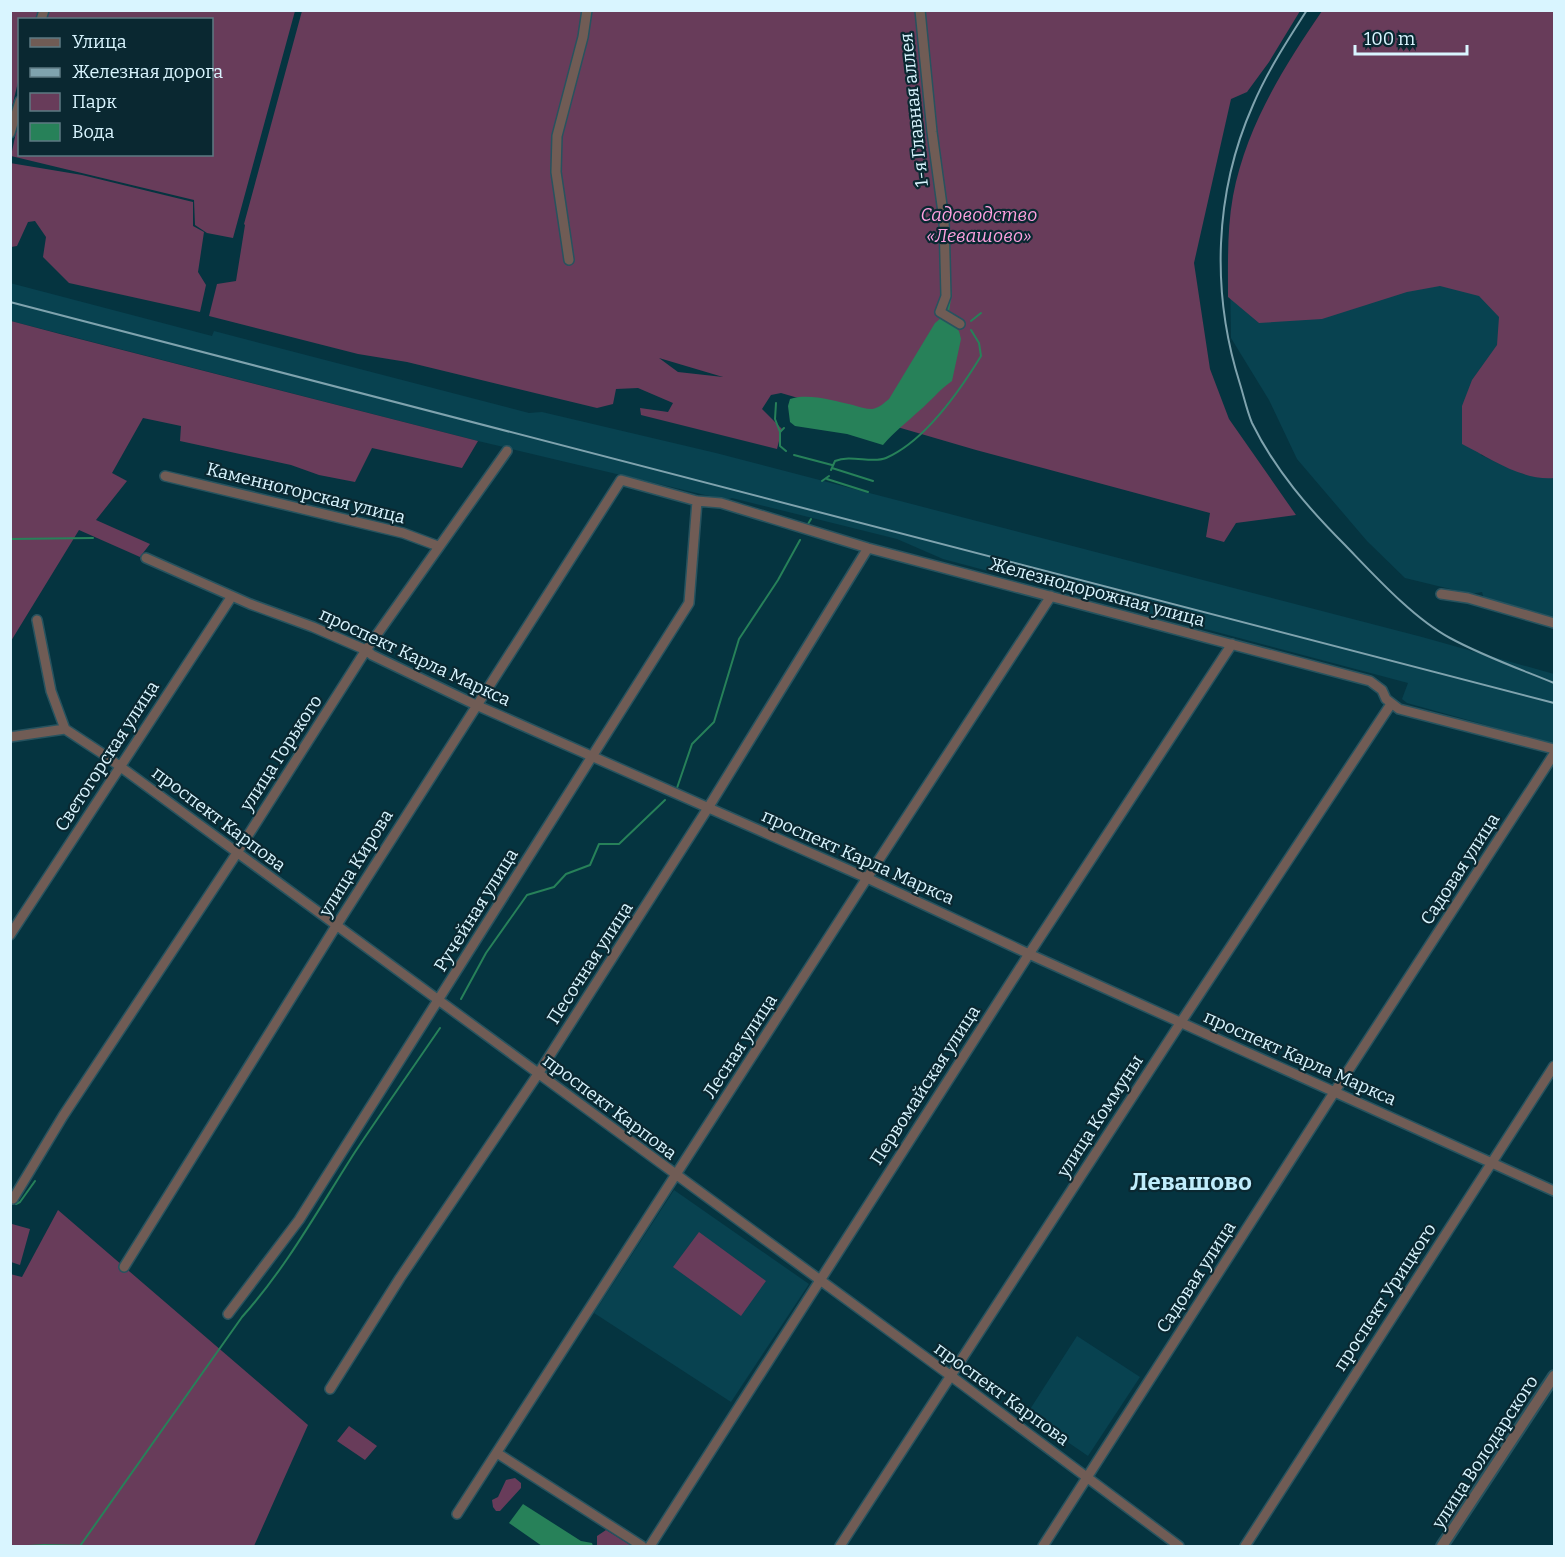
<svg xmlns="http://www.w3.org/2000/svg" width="1565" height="1557" viewBox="0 0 1565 1557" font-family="Bitter,serif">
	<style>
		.built { fill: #084250 }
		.green { fill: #683c5a; fill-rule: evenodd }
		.water { fill: #278159 }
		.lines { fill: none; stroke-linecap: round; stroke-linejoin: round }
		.stream { stroke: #278159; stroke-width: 2 }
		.minor-casing { stroke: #27535f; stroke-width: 12 }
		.tertiary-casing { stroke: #27535f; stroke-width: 14 }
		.minor { stroke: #705c55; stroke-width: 9 }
		.tertiary { stroke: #705c55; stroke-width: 10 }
		.rail { stroke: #7fa3ae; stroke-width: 2 }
		.labels { text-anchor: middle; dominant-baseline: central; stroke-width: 4.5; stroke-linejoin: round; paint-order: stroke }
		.street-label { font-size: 18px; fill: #d9f5ff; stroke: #0a2831 }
		.park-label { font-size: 18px; font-style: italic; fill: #ffa1e0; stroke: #0a2831 }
		.district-label { font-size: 24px; font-weight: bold; fill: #c0edfc; stroke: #0a2831 }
	</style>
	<rect width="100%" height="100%" fill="#053440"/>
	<path class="built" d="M1230,273l231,4 44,40 -24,138 42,19 31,3v142l-70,-20 -2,-7 -11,2 -66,-16 -38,-37 -70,-82 -28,-59 -38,-62z
		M10,283l202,53 2,-5 315,82 13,-1 174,41 706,184 132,37v70l-147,-41 -5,-4 6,-16 -465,-124 -46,-20 -165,-41 -6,2 -248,-59 -467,-120z
		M674,1190l135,94 -78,118 -137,-89z
		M1077,1336l63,41 -52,79 -61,-42z"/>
	<path class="green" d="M11,10l27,1 -2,8 -16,1 -1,58 -8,33z
		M49,11h246l-62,227 -26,-5 -12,-8 -1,-25 -183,-44 8,-38 1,36h192v-134l-165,-1z
		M302,11h998l-31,51 -22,30 -16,7 -37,164 16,106 19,50 67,96 -60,8 -12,19 -18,-5 4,-24 -234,-63 -195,-57 -10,2 -9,14 20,20 -5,20 -136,-34 -1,-7 28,4 5,-9 -35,-15 -22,1 -3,15 -16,4 -190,-46 -49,-8 -149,-38 8,-32 19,-3 9,-56 -1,-1zM659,358l64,19 -45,-5z
		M1322,11h232v467c-32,3 -64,-20 -92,-34v-38l10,-26 25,-35 2,-28 -20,-21 -39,-10 -33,6 -85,27 -63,4 -31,-26c0,-34 -1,-68 5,-101 13,-69 50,-128 89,-185z
		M10,163l72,12 111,27v24l11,6 -6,40 8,13 -6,27 -131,-29 -26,-26 3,-20 -11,-16 -7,1 -11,24 -6,1z
		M11,321l49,13 418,107 -16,27 -90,-20 -17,34 -36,-7 -28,-10 -111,-24 1,-15 -38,-8 -31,55 15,8 -31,39 54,24 -10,13 -61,-27 -68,111z
		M58,1210l250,215 -54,121h-243l-1,-272 12,3z
		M12,1224l18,5 -10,36 -9,-3z
		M699,1232l67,49 -25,35 -68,-49z
		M349,1426l28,20 -12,14 -28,-19z
		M515,1478l6,5v5l-21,23h-4l-3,-4 -1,-7 6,-3 8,-17z
		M606,1530l26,16h-35v-10z"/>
	<path class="water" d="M941,318h5l13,13 2,8 -9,42c-13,9 -21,20 -33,30 -12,11 -25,21 -36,34l-36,-11 -52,-8 -5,-4 -2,-16 2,-7c19,-6 44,2 63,6 6,2 13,4 19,4 7,-1 12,-6 17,-10l46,-76z
		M523,1504l58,37 11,2 1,3h-51l-33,-23z"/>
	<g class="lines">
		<path class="stream" d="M948,311l3,-18
			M971,321l10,-8
			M776,403l-1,16 5,13
			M784,428l-4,4v14l6,5
			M794,455l38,10
			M832,468l41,13
			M831,470l4,-9c16,-7 37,3 51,-3 39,-17 73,-66 95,-102l-2,-13 -8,-13
			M827,479l41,13
			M822,481l7,-5
			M808,524l3,-5
			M10,539l83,-1
			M677,788l15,-44 22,-22 25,-83 39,-59 22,-40
			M461,999l25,-46 41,-58 27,-8 12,-13 24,-9 9,-21h20l46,-44
			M16,1204l4,-2 15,-21
			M28,1546l16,-1 46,1
			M80,1546l162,-229c45,-50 77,-109 113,-165 28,-42 57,-83 85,-124
			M268,1546h31
			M392,1546h69"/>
		<defs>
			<path id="minor" d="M920,10l12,122 12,88 2,76 -6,16 20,12
				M41,20l3,-10
				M10,133l10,-32
				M569,260l-13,-88 1,-36 26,-99 4,-27
				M165,476l238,57 35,13
				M146,558l104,46 63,23 53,23 6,5 104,50 391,173 162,76 525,237
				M1441,594l27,4 86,25
				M37,620l14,71 14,38
				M10,737l55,-8 38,25 848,622 228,170
				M10,935l222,-339
				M13,1199l50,-83 170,-257 133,-209 141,-199
				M124,1267l212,-341 285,-446 76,21 24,2 147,45 502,133 12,9 4,9 13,10 155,40
				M228,1314l71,-94 390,-617 8,-102
				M330,1389l70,-111 138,-204 170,-266 160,-260
				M497,1453l145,93
				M457,1514l410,-636 184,-282
				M650,1546l379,-592 203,-310
				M840,1546l341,-524 210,-318
				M1043,1546l292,-455 219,-337
				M1245,1546l309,-480"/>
			<path id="tertiary" d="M1442,1546l112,-170"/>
		</defs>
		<use href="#minor" class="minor-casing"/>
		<use href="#tertiary" class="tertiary-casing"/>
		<use href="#minor" class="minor"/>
		<use href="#tertiary" class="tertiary"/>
		<path class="rail" d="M1307,10c-20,31 -40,62 -54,95 -39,88 -42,188 -13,279 4,13 7,27 12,39 23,47 57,86 93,122 30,31 68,73 105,93 33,18 70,31 104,45
			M10,302l1544,401"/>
	</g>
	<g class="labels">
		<g class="street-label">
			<text transform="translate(914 110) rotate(-96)">1-я Главная аллея</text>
			<text transform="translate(306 493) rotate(14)">Каменногорская улица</text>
			<text transform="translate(1097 592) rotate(15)">Железнодорожная улица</text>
			<text transform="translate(415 657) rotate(25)">проспект Карла Маркса</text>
			<text transform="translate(281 753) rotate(-57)">улица Горького</text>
			<text transform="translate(107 756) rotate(-57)">Светогорская улица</text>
			<text transform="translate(219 819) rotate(37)">проспект Карпова</text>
			<text transform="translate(858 857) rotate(24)">проспект Карла Маркса</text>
			<text transform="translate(356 863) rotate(-58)">улица Кирова</text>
			<text transform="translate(1460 869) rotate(-57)">Садовая улица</text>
			<text transform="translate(476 910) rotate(-58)">Ручейная улица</text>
			<text transform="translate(590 963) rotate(-57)">Песочная улица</text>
			<text transform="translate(740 1046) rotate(-57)">Лесная улица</text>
			<text transform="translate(1300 1058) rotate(24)">проспект Карла Маркса</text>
			<text transform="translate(925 1085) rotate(-57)">Первомайская улица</text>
			<text transform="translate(610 1107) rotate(37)">проспект Карпова</text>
			<text transform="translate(1100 1116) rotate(-57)">улица Коммуны</text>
			<text transform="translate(1196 1277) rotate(-57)">Садовая улица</text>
			<text transform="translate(1385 1297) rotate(-57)">проспект Урицкого</text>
			<text transform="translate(1002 1394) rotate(36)">проспект Карпова</text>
			<text transform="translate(1485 1452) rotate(-57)">улица Володарского</text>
		</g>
		<g class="park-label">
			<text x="979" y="215">Садоводство<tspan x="979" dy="21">«Левашово»</tspan></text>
		</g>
		<g class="district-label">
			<text x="1191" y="1182">Левашово</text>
		</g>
	</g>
	<rect width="1565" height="1557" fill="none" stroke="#d9f5ff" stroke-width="24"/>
	<rect x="18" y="18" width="195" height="138" fill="#0a2831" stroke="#5d7a83" stroke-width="1.5"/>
	<rect x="30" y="38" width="30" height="9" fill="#705c55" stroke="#5d7a83" stroke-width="1.5"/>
	<text x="72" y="48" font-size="18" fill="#d9f5ff">Улица</text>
	<rect x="30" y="68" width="30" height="9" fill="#7fa3ae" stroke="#5d7a83" stroke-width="1.5"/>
	<text x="72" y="78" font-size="18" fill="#d9f5ff">Железная дорога</text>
	<rect x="30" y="93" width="30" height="18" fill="#683c5a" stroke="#5d7a83" stroke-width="1.5"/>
	<text x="72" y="108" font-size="18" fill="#d9f5ff">Парк</text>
	<rect x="30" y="123" width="30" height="18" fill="#278159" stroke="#5d7a83" stroke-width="1.5"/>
	<text x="72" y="138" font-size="18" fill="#d9f5ff">Вода</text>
	<path d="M1355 45v9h112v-9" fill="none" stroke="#d9f5ff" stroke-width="3"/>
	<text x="1364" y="45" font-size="18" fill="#d9f5ff" stroke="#0a2831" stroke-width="4.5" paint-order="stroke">100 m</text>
</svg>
